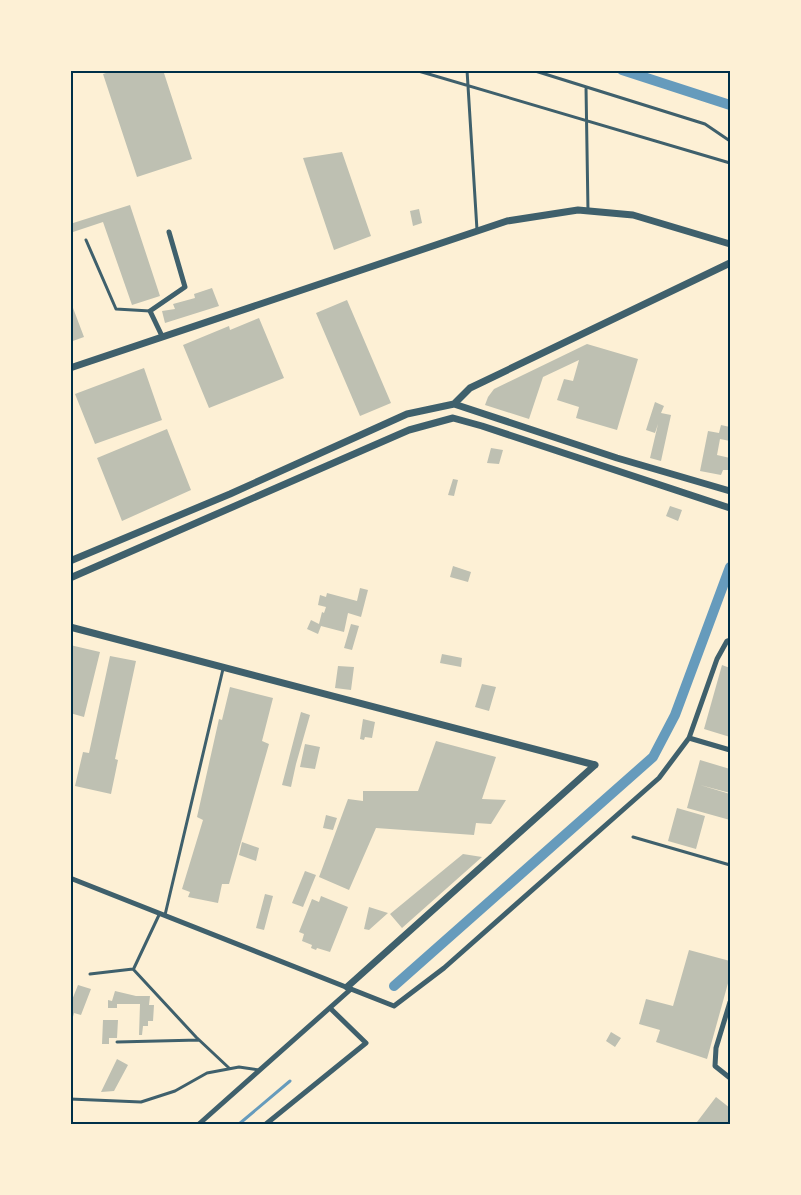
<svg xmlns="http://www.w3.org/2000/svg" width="801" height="1195" viewBox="0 0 801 1195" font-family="'Space Grotesk',sans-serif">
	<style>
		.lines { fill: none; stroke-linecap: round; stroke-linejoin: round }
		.stream { stroke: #669bbc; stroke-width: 3 }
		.canal { stroke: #669bbc; stroke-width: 10 }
		.building { fill: #bec0b2 }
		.service { stroke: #3f606c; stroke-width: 3 }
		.minor { stroke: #3f606c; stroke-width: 5 }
		.tertiary { stroke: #3f606c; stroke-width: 7 }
		.neatline { fill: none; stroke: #003049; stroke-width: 2 }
	</style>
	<rect width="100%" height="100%" fill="#fdf0d5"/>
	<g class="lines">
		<path class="stream" d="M239,1124l51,-43"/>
		<path class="canal" d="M622,70l108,35
			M394,986l259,-229 22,-42 55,-148"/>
	</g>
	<path class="building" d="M115,70h48l29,89 -55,18 -34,-103z
		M342,152l29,84 -37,14 -31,-92z
		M130,205l30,91 -28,9 -29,-83 -33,11v-9z
		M419,209l3,14 -9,3 -3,-15z
		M212,288l7,18 -54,17 -3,-12 13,-2 -2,-5 22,-6 -1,-4z
		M70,300l14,37 -14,5z
		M347,300l44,103 -31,13 -44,-103z
		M259,318l25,60 -75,30 -26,-63 46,-19 1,4z
		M587,344l51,15 -21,71 -41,-12 3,-11 -22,-7 7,-21 9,2 6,-21 -36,17 -14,42 -44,-14 3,-8 6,-8z
		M144,368l18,52 -67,24 -20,-50z
		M655,402l9,4 -3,7 10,2 -10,46 -11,-3 8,-34 -3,9 -9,-3z
		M721,425l9,2v14l-10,-2 -3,16 13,3 -2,12h-5l-2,5 -21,-4 8,-40 11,2z
		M167,429l24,61 -69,31 -25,-63z
		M491,448l12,2 -4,14 -12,-1z
		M453,479l5,1 -4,16 -6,-1z
		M670,506l12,4 -4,11 -12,-5z
		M453,566l18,6 -3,10 -18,-5z
		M360,588l8,2 -7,27 -13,-4 -4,19 -23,-6 -3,8 -11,-5 4,-9 8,4 3,-12 2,1 2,-6 -8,-2 2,-10 6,2 1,-4 30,8z
		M351,624l8,2 -7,24 -8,-2z
		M70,645l30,7 -16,65 -14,-4z
		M442,654l20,4 -1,9 -21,-4z
		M110,656l26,5 -21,98 3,1 -7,34 -36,-8 8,-34 6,1z
		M722,665l8,3v69l-26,-8z
		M338,666l16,1 -3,23 -16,-2z
		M482,684l14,3 -7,24 -14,-4z
		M230,687l43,11 -11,43 7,3 -40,140h-7l-4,19 -30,-6 2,-5 -8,-3 21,-69 -6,-3 22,-98 3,1z
		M301,712l9,3 -14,49 -5,23 -9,-2z
		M363,719l12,3 -3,16 -7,-1 -1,3 -4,-1z
		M436,741l60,16 -14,42 24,1 -15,24 -15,-1 -2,12 -98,-7 -27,62 -30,-13 29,-78 15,2v-10h55z
		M305,744l15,3 -5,22 -15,-2z
		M700,760l30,9v24l-30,-8 30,9v26l-43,-12z
		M677,808l28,8 -9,33 -28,-8z
		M326,815l11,3 -4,12 -10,-2z
		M242,842l17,6 -3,13 -17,-6z
		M463,854l19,3 -80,71 -12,-14z
		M305,871l11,4 -13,32 -11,-4z
		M265,894l8,2 -9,34 -8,-2z
		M321,896l27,11 -18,45 -13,-4 -1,2 -5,-2 1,-3 -10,-4 2,-7 -5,-2 13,-33 7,3z
		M369,907l19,6 -19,17 -5,-1z
		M689,950l41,11v15l-23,83 -51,-17 4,-12 -21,-6 7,-25 27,7z
		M78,985l13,4 -10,26 -7,-2 -4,15v-23z
		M115,991l21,5h14l-1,9h5l-1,16h-5v5h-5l-1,9h-3l1,-31h-23v4h-9v-8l4,1z
		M103,1020h15l-1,18h-8v6h-7z
		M611,1032l10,6 -6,9 -9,-6z
		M117,1059l11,6 -14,26 -13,1z
		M716,1097l14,11v16h-31l-2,-2z"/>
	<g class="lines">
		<path class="service" d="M415,70l315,93
			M467,70l10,160
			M532,70l173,54 25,17
			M586,87l2,124
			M86,240l30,69 34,2
			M633,837l97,28
			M165,915l58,-246
			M134,968l25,-53
			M90,974l43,-5 63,68 33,31
			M117,1042l82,-2
			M70,1099l71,3 34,-11 32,-18 32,-6 20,3"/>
		<path class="minor" d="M162,336l-12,-25 35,-24 -16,-55
			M689,738l41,12
			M70,878l324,128 50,-38 215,-190 30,-40 28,-79 10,-18 3,-1
			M730,1002l-14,46 -1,18 15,12
			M199,1124l152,-135
			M266,1124l100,-81 -36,-35"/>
		<path class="tertiary" d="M70,368l437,-147 71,-11 55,5 97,29
			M454,404l16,-16 260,-125
			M70,561l160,-67 177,-80 47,-10 163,54 113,33
			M70,578l339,-148 44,-12 29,8 248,82
			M70,627l525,138
			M347,987l248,-222"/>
	</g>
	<rect width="801" height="1195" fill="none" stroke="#fdf0d5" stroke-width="144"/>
	<rect x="72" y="72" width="657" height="1051" class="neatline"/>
</svg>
